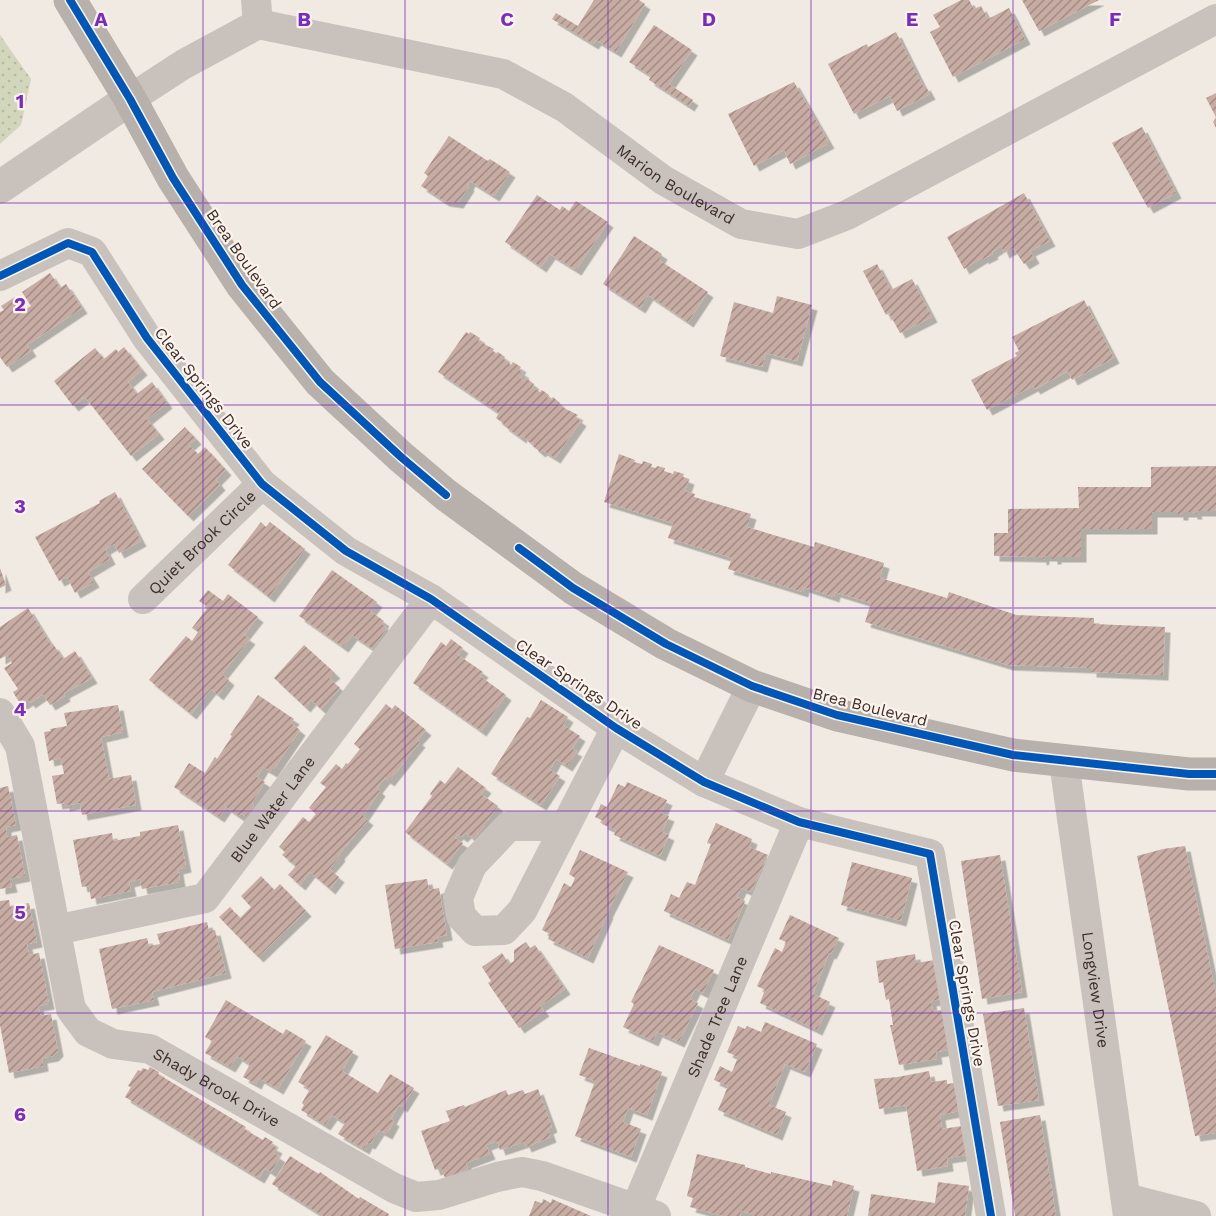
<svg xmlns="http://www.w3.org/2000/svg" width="1216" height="1216" viewBox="0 0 1216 1216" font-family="'Work Sans',sans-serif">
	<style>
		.park { fill: url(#park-dots) }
		.building { fill: url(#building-hatch); filter: url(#shadow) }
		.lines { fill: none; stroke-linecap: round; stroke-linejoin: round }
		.minor { stroke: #c9c2bc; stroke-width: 30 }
		.tertiary { stroke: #c9c2bc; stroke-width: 33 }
		.primary { stroke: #b8b0ab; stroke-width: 33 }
		.cycleway-casing { stroke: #fcf4ec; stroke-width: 11 }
		.cycleway { stroke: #0057b8; stroke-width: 8 }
		.grid { fill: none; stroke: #7b2cbf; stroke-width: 1.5; stroke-opacity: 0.55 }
		.labels { text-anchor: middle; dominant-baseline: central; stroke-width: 4.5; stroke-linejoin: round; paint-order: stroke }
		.street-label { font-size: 16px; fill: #3c2e29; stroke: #fcf4ec }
		.grid-label { font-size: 20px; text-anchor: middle; font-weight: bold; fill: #7b2cbf; stroke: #fcf4ec; stroke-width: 4.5; stroke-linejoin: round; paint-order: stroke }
	</style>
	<defs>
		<pattern id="park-dots" width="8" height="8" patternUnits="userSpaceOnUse" patternTransform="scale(1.5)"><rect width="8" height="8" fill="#d2d7bc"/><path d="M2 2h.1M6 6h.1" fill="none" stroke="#b5b9a2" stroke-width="1.8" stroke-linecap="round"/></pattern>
		<pattern id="building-hatch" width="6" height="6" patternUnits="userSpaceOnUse" patternTransform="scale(1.5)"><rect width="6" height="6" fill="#c6aca3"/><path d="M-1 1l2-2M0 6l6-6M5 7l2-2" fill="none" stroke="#a28c85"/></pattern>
		<filter id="shadow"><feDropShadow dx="5.5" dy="5.5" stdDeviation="0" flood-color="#0004"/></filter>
	</defs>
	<rect width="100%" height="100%" fill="#f0eae3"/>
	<path class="park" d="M0,35l31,44 -10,46 -21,19z"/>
	<path class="building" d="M594,0h45l6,4 -29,48 -20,-12 -3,4 -41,-25 4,-6 22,13z
		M961,0h8l5,9 7,-3 7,13 21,-11 16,31 -72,38 -23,-45 10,-5 -7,-12z
		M1022,0h77l-60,31z
		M654,25l38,25 -23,34 24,16 -4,6 -40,-26 2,-4 -22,-14z
		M896,32l27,54 2,-1 5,9 -33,17 -7,-15 -36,18 -26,-50 39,-20 1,3z
		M794,82l35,61 -39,21 -6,-14 -30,16 -26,-52z
		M1216,93v35l-3,-6 3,-5 -10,-19z
		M1142,127l34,66 -28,15 -36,-65z
		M449,136l39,25 2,-2 20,13 -16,24 -24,-15 -2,4 1,1 -11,17 -14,-2 -23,-15 7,-10 -4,-3z
		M1024,193l26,48 -20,10 4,7 -10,6 -11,-16 -9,5 -3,-7 -9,6 1,2 -10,5v-2l-19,12 -17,-32z
		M537,195l23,15 2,-4 7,5 7,-10 32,21 -32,48 -26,-16 -9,13 -36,-25z
		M634,236l28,18 -3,6 49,32 -20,30 -40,-27 -8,13 -37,-24z
		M877,264l14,26 21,-11 20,38 -32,16 -11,-20 -3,2 -23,-44z
		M50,273l10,15 6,-4 16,24 -55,37 4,6 -24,16 -7,-10v-45l4,-2 -3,-4 14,-9 9,13 7,-4 -9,-14z
		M777,296l35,9 -15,56 -31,-8 -4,14 -42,-11 14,-54 39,11z
		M1084,300l30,58 -42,22 -4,-9 -33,18 -2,-3 -46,24 -16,-30 46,-24 -2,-3 4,-2 -7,-14z
		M466,332l3,2 1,-2 10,6 -2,3 16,8 -1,2 3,3 2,-2 7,5 -1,2 7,6 2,-3 8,5 -2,3 5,3 -4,5 4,3 2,-3 8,6 -2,3 8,5 2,-2 7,5 -2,3 4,2 2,-3 7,6 -2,2 20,10 -2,2 5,4 -26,37 -13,-8 -2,2 -7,-6 1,-2 -3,-2 -1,1 -8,-8 -1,3 -18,-13 1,-1 -8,-6 3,-5 -61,-41z
		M124,347l18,23 -14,12 9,12 15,-12 15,21 -20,16 12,15 -28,22 -46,-59 -12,9 -19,-25 41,-33 9,11 12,-10 2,3z
		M185,427l11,12 -7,6 9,9 7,-7 21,23 -10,10 4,5 -32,31 -46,-47z
		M619,454l16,6 -1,2 8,2 1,-3 9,3 -1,3 5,1 1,-2 8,2 -1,3 9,3 1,-3 10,3 -1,3 6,2 -4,12 10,3 -1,3 57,17 -4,13 67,20 1,-5 69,21 -4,15 67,20 2,-6 67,23 78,3v6l71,3 -2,48 -72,-3v-4l-83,-3 -143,-43 6,-19 -36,-11 -1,5 -30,-10 -1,5 -75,-23 4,-11 -64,-20 5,-15 -69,-21z
		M1216,466v45h-20l1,3h-5v-2h-9v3h-5v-3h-26v17h-71v28h-25v2h-4v-3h-8v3l-3,1v-3l-47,-1v-23h14v-24l71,-1 -1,-21h73v-20z
		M115,492l26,49 -22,12 -5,-9 -9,5 5,10 -22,13 6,10 -19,11 -8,-16 -8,4 -24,-44 65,-34 -1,-2z
		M261,522l5,5 4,-5 35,27 -36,48 -41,-32z
		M0,568l6,17 -6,3z
		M332,570l45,32 -7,9 14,10 -2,3 5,4 -14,21 -21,-14 -9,12 -44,-31z
		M208,590l15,11 5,-7 30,23 -14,18 6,4 -28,35 7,6 -11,15 -7,-6 -20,25 -42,-34 37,-44 6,5 6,-9 -6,-4 16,-21 -9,-6z
		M28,608l23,37 2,-1 10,15 12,-8 17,27 -28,15 1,3 -15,9 -7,-11 -13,9 -2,-3 -7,5 -8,-13 5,-3 -14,-21 8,-5 -5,-8 -7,4v-32z
		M451,639l12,9 -5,7 25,17 -3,4 26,19 -25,36 -68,-48 28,-41 5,4z
		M304,645l31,28 -6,5 11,10 -19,21 -10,-9 -6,7 -31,-29z
		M258,695l36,24 -3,4 9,7 -28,42 -9,-5 -6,10 8,5 -13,21 2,2 -8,12 -5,-4 -2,3 -13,-9 -7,10 -45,-30 15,-24 16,10 10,-16 2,2 15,-23 -2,-1z
		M541,700l27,17 -5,8 17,11 -8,13 5,2 -10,15 -11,-7 -6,11 10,6 -19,29 -50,-31 36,-57 3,1z
		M386,704l6,5 3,-4 31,25 -9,10 3,2 -31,39 -4,-3 -8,10 3,3 -17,25 5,4 -29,34 1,2 -11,13 10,8 -9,12 -20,-17 -10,13 -12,-10 8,-9 -14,-11 3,-3 -6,-5 24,-30 6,5 7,-8 -7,-6 17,-21 -6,-4 16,-19 6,5 4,-6 2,1 12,-15 -6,-5z
		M118,705l5,27 -22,5 8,42 22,-4 5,30 -54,10 -2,-12 -16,3v-3l-7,1 -5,-28 12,-2 -3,-16 -12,3 -5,-29 7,-1 -1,-2 17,-3 -3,-13z
		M458,767l28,21 -5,6 17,12 -24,33 -8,-6 -4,4 -4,-3 -3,4 8,5 -16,21 -42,-32 27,-36 -2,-2 10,-14 5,4z
		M627,782l40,18 -6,13 8,3 -7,16 7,3 -9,21 -46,-21 2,-5 -14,-6 1,-3 -8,-4 6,-13 6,3 11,-23 7,3z
		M8,786l8,39 -10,2 1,10 10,-2 8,41 -15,3 2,8 -12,2v-101z
		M716,823l36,16 -3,8 19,8 -17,37 -10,-4 -4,9 8,4 -17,39 -64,-29 7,-17 8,4 8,-16 8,3 16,-41 -4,-1z
		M178,825l8,42 -8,2 2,13 -38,7 -2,-10 -11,3 2,9 -40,8 -2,-13 -7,1 -9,-47 39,-7 1,8 27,-5v-4z
		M1185,846l31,148v139l-21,3 -58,-280 26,-7z
		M580,850l48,22 -21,41h1l-20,45 -40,-19 2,-5 -8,-4 22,-47 7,4 4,-9 -6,-4z
		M1000,855l22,137 -40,7 -21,-138z
		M852,862l60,16 -11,43 -60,-16z
		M261,876l13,14 6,-6 26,27 -48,46 -39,-40 11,-10 10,11 11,-11 -10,-11z
		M427,879l2,11 10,-2 8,47 -10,2 1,5 -43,7 -10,-64z
		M9,900l1,7 19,-4 8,39 -10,2 2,11 10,-2 10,51 -11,2 3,10 10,-2 7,37 -5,5 -11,2 1,8 -34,7 -9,-48v-124z
		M790,915l49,23 -8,16 -2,-1 -16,41 17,8 -13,28 -57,-27 5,-13 -8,-4 18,-38 7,4 4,-10 -7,-3z
		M207,922l2,9 6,-1 11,43 -74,19 2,8 -42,9 -13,-60 48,-11 2,8 11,-2 -3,-10z
		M526,942l4,6 5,-3 30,44 -25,17 4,5 -25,17 -31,-45 3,-2 -9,-14 20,-14 7,11 5,-3v-11z
		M659,945l55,25 -11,23 -8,-4 -5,10 8,4 -19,39 -22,-10 -4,9 -30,-14 11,-23 -3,-2z
		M915,954l1,9 19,-3 7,39 -11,2 2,10 10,-1 6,40 -13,2 1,7 -38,6 -9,-40h3l-4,-26 -3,1 -3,-18 -4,1 -3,-22z
		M226,1000l57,34 3,-5 20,12 -28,48 -19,-11 -3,6 -13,-7 7,-13 -13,-8 -7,11 -25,-14 7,-12 -7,-4z
		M1024,1008l15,92 -41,6 -15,-92z
		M765,1022l52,22 -12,28 -20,-8 -16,41 17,7 -9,23 -59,-25 10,-24 -14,-6 6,-14 12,6 6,-15 -11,-5 11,-26 7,3 2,-3 14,6z
		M326,1035l27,16 -11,20 36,22 12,-19 24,14 -12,19 -3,-2 -8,14 3,2 -7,13 -8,-4 -9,14 -3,-1 -3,6 -26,-15 7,-11 -13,-8 -7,10 -24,-15 3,-5 -2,-2 8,-14 -12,-7z
		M589,1048l51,18v-2l22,8 -15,43 -19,-7 -5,14 18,7 -10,28 -56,-21 20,-55 -16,-6z
		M150,1067l9,5 -1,2 88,53 -2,2 19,11 2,-3 8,5 -2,3 6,3 -3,5 6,4 -9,15 -6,-4 -6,10 -134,-81 6,-10 -3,-1 10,-16 3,1 2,-3 5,2z
		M929,1071l2,11 16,-2v4l7,-1 6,28 -20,4 2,14 20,-3 5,29 -20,3 1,8 -31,5 -11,-66 -27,4 -5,-30 24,-2z
		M538,1089l14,38 -4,2 3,8 -25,10 -2,-5 -24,8 -3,-9 -11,4 4,9 -24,9 2,6 -23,9 -4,-10 -6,2 -14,-39 29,-10 -4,-10 18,-6 1,2 41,-17 2,5 15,-5 2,4z
		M1040,1115l16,101h-41l-15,-94z
		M697,1154l48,11v2l26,7v-2l61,14 1,-6 21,6 -7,30h-95v-2l-11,-3 -1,5h-17l-33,-9 3,-9 -6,-2z
		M290,1156l29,18 1,-2 39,27 1,-2 29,17 -1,2h-65l-51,-32z
		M938,1182l31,4 -4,30h-97l3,-22 64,9z
		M543,1199l8,4 1,-4 39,17h-62l6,-15 7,2z"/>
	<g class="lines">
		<g class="minor">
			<path d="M256,0l2,24"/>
			<path id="s1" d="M130,99l54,-35 74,-40 245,50 61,33 99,73 78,44 57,10 49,-19 369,-196"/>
			<path d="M0,276l68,-33 24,9 55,86 115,146 84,67 85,48 185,129 88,54 95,40 131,32 61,362"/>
			<path id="s2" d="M143,599l119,-115"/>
			<path id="s3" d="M0,713l20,33 51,263 17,23 25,12 37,5 244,139 22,9 23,-2 58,-18 25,-5 20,4 114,40"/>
			<path id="s4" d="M1064,762l64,454"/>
			<path d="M704,782l48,-96"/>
			<path d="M565,826h-56l-37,39 -14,33 3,18 14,15 29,-1 18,-19 94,-183"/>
			<path id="s5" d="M56,930l149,-32 226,-299"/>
			<path d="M1126,1198l70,18"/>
			<path id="s6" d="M635,1210l164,-388"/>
		</g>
		<path class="tertiary" d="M0,187l130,-88"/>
		<path class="primary" d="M70,0l60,99 43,79 69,107 78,97 81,75 45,38 127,93 93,56 86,42 85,29 176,40 176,19h27"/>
		<defs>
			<path id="cycleway" d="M70,0l60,99 43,79 69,107 78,97 81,75 45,38
				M0,276l68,-33 24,9 55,86 115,146 84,67 85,48 185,129 88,54 95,40 131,32 61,362
				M519,548l54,40 93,56 86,42 85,29 176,40 176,19h27"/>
		</defs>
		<use href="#cycleway" class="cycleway-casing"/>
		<use href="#cycleway" class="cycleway"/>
	</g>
	<path class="grid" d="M203,0v1216M405,0v1216M608,0v1216M811,0v1216M1013,0v1216M0,203h1216M0,405h1216M0,608h1216M0,811h1216M0,1013h1216"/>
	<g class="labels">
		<g class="street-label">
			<text stroke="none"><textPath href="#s1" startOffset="604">Marion Boulevard</textPath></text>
			<text transform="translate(244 259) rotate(55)">Brea Boulevard</text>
			<text transform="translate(204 388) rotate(52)">Clear Springs Drive</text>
			<text stroke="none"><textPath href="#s2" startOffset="82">Quiet Brook Circle</textPath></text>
			<text transform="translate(579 684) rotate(34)">Clear Springs Drive</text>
			<text transform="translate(870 707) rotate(14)">Brea Boulevard</text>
			<text stroke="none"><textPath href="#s5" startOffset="264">Blue Water Lane</textPath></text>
			<text stroke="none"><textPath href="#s4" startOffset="230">Longview Drive</textPath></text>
			<text transform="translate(967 993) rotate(80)">Clear Springs Drive</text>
			<text stroke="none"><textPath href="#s6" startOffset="210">Shade Tree Lane</textPath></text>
			<text stroke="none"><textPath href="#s3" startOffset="477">Shady Brook Drive</textPath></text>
		</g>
	</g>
	<g class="grid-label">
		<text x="101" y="26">A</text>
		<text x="304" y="26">B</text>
		<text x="507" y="26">C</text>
		<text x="709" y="26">D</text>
		<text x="912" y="26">E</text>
		<text x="1115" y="26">F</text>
		<text x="20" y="108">1</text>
		<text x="20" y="311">2</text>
		<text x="20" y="513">3</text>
		<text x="20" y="716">4</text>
		<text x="20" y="919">5</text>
		<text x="20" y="1121">6</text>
	</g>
</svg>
